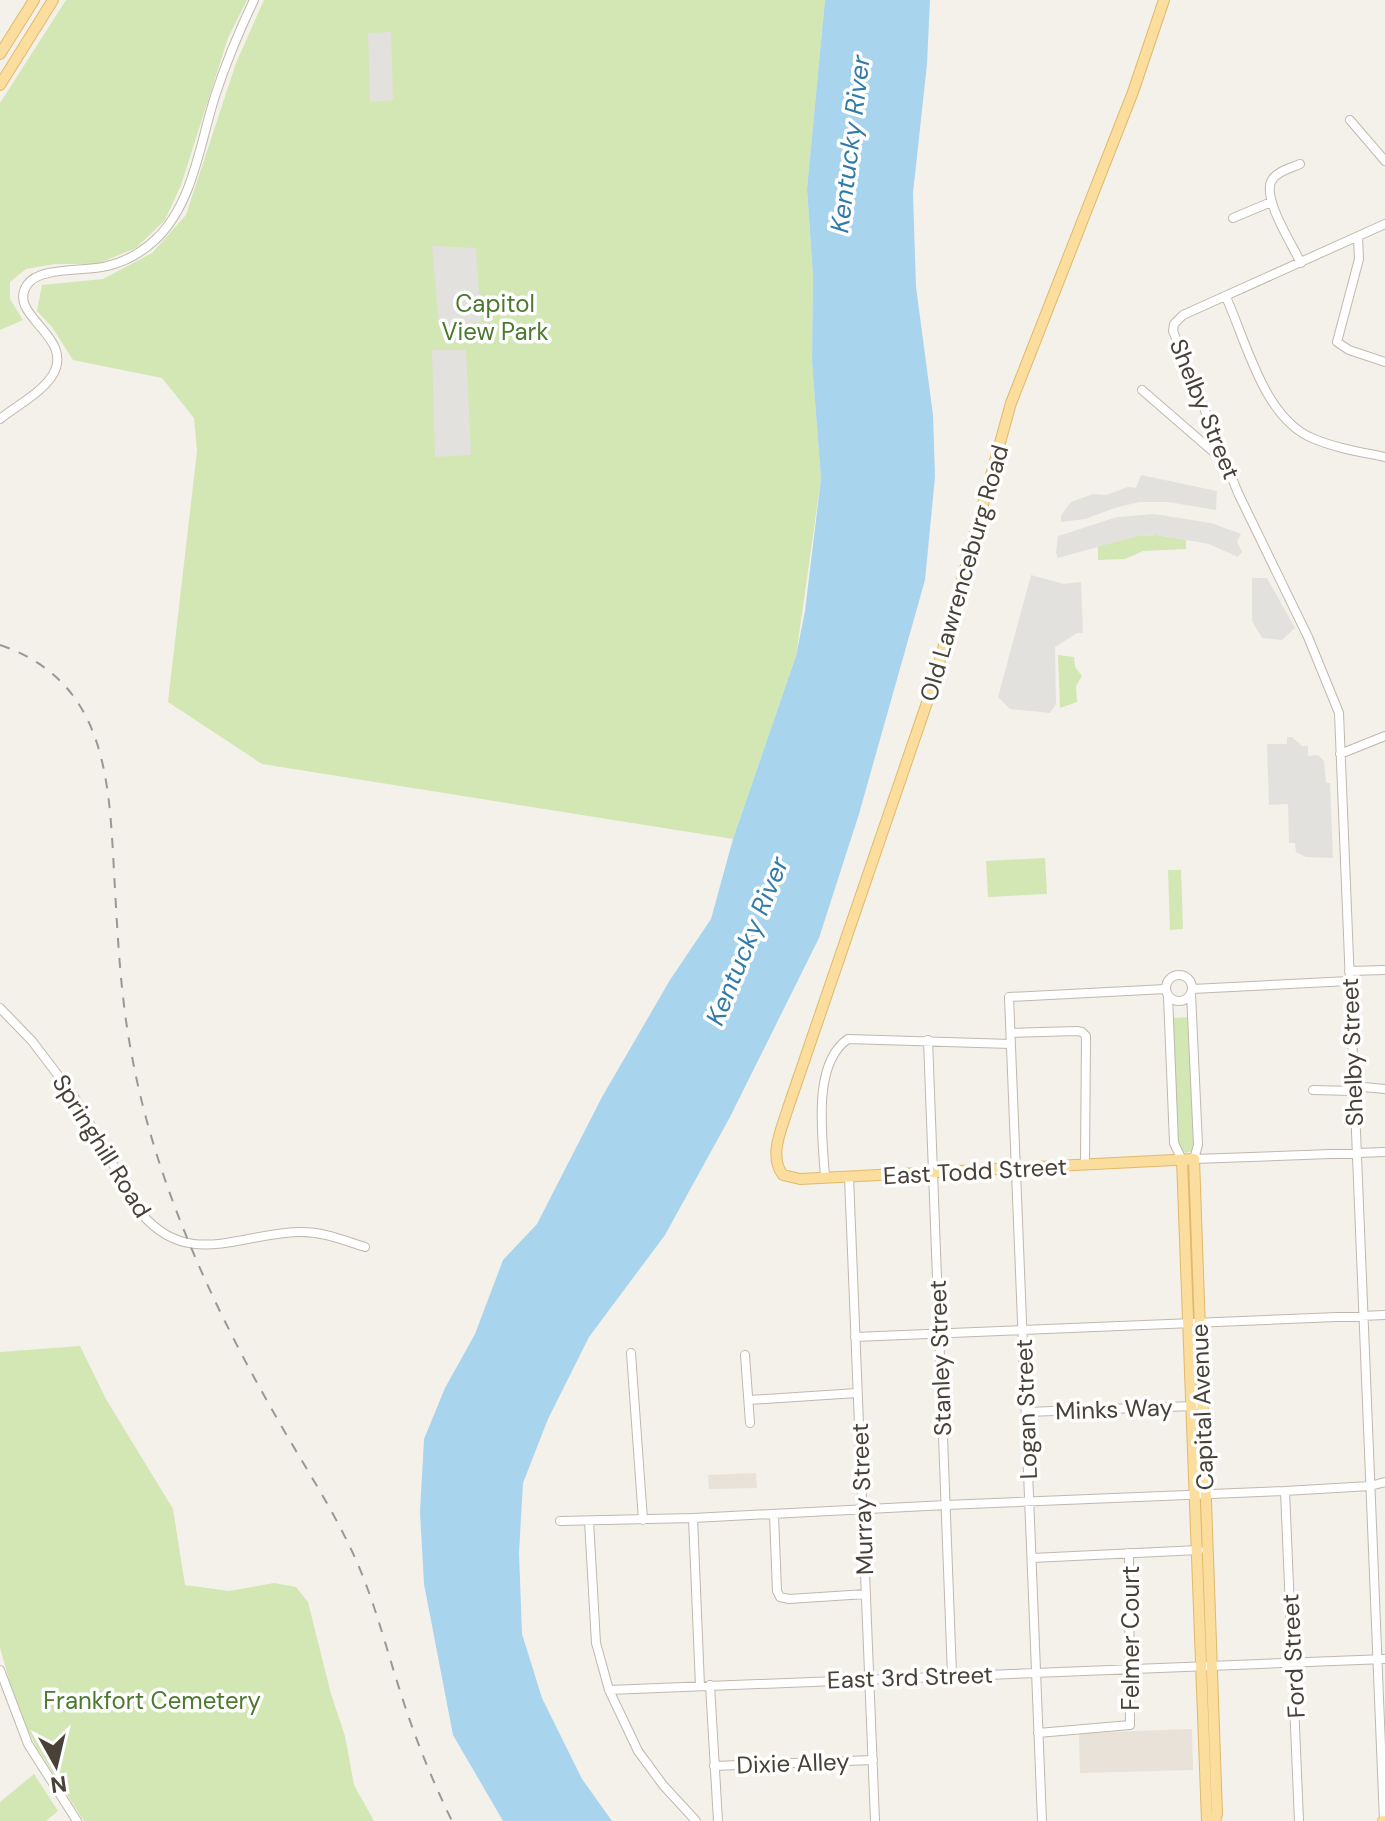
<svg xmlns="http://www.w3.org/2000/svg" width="1385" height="1821" viewBox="0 0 1385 1821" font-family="'DM Sans',sans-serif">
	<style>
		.residential { fill: #e8e2d8 }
		.green { fill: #d2e7b4 }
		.parking { fill: #e3e1de }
		.water { fill: #a9d4ee }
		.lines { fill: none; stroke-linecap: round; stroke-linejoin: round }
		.minor-casing { stroke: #c0b8ad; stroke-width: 10 }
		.major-casing { stroke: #e0b96c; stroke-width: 12 }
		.minor { stroke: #fff; stroke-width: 8 }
		.major { stroke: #fbdd9d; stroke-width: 10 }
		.rail { stroke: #989898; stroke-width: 2; stroke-dasharray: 10 10; stroke-linecap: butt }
		.labels { text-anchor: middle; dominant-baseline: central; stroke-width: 7; stroke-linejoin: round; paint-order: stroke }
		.park-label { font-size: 24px; fill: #4c792d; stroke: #fff }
		.street-label { font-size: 24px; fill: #484138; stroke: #fff }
		.water-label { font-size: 26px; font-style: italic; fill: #327ba9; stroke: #fff }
	</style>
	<rect width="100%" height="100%" fill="#f4f1ea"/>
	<path class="residential" d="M756,1473l1,15 -48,1 -1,-14z
		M1192,1729l1,41 -113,3 -1,-40z"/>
	<path class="green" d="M66,0h181l-19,38 -47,147 -16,35 -29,28 -39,16h-42l-29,5 -16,13v17l13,21 -23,10v-227z
		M264,0h561l-18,189 6,86 -1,87 9,117 -25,177 -63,183 -471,-75 -94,-62 29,-251 -3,-33 -32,-40 -89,-18 -21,-33 -15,-16 5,-26 61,-6 49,-26 34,-38 50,-152z
		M1157,535l29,5v9l-43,2 -18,8 -27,1v-14l39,-10z
		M1058,655l16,2 1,10 7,9 -6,10 1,16 -17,6z
		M1045,858l2,36 -59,3 -2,-36z
		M1168,870h13l2,59 -13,1z
		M1189,1017l6,128 -3,6 -6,2 -8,-5 -7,-130z
		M80,1346l26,53 67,110 12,76 44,6 45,-8 22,4 12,15 23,92 14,42 9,49 20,36h-290l-47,-73 -18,-34 -19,-66v-296z
		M34,1774l24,37 -12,10h-46v-19z"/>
	<path class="parking" d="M391,32l2,68 -23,2 -2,-69z
		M432,246l44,2 5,74 -42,3z
		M432,350h34l5,105 -36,2z
		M1141,475l76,16 -1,19 -48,-8h-28l-22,5 -33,12 -24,3v-7l10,-13 22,-8 13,1 22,-8 8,1z
		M1154,514l57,9 30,11 -4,7 5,11 -4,5 -29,-13 -52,-9 -20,1 -79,22 -2,-5 2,-17 59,-19z
		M1031,575l33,9 17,-2 2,51h-6l-22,14 1,57 -6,9 -40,-4 -12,-12z
		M1252,578h15l28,50 -13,12 -20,-2 -10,-17z
		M1287,737h5l10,9h6v10l10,-1 6,6 2,22h4l3,75 -27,-1 -10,-5 -1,-9h-6l-1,-39 -19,1 -2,-61h20z"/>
	<path class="water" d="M825,0h105l-3,64 -14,129 3,94 17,128 2,62 -10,103 -66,234 -40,124 -89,179 -65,118 -76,102 -41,82 -25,64 -4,70 3,81 20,64 40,81 30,42h-109l-50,-86 -29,-151 -4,-72 4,-73 21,-51 30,-54 28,-74 34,-36 65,-127 68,-117 41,-61 22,-80 63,-183 9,-45 16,-132 -9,-117 1,-87 -6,-86z"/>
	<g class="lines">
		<defs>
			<path id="minor" d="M1350,120l35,41
				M1300,164c-9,4 -23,7 -28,16 -11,17 21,66 29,83
				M1233,218l38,-16
				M1358,237l1,22 -22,83 12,8 36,12
				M1226,297c20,44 38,121 86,141 23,10 49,14 73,19
				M1142,390l83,72
				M0,419c16,-13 40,-25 52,-43 25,-39 -46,-60 -25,-91 12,-19 59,-13 80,-19 18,-4 35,-14 48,-26 38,-35 45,-97 60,-144 11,-33 24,-65 39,-96
				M1340,754l45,-18
				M1349,971l36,-1
				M1166 988a13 13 0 1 1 26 0a13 13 0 1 1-26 0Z
				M1192,989l157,-8
				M1191,993l7,152 -4,14 191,-7
				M1168,996l6,147 8,17
				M0,1008l32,33 41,54 68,118c47,56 97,21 157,19 24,-1 45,8 67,15
				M1011,1033l66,-2 5,1 4,4 -1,129
				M928,1040l24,635
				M1353,1086l32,3
				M1313,1090l40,1
				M849,1177l26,644
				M825,1178c-2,-39 -14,-114 23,-139l163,5
				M855,1337l530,-22
				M631,1353l12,167
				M745,1355l5,68
				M749,1400l108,-7
				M1026,1412l168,-6
				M1285,1491l14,330
				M774,1515l3,76 3,6 9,2 77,-5
				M693,1518l7,168
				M560,1521l133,-3 253,-13 339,-14 85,-5 15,-4
				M589,1521l7,122 13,47 29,61 25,34 33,36
				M1032,1558l167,-8
				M0,1670l28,74 49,77
				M710,1685l8,136
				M609,1690l776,-31
				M1038,1733l92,-8 -1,-172
				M714,1766l159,-6
				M1042,1821l-33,-824 157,-8
				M1384,1821l-45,-1108 -31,-76 -70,-144 -65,-162 1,-7 9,-9 202,-91"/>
			<path id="major" d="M1164,0l-31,92 -122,311 -78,282 -145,423c-6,20 -20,48 -5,67l17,4 394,-20 23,655 -2,7
				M0,54l34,-54
				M0,85l53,-85
				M1182,1160l25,661
				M1383,1821h2"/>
		</defs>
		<use href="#minor" class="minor-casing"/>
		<use href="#major" class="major-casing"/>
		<use href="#minor" class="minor"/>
		<use href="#major" class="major"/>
		<path class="rail" d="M0,645c112,38 109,145 115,244 3,54 6,109 16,162 22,124 77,246 139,355 26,47 57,93 80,141 23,47 35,98 51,147 14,44 31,86 51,127"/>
	</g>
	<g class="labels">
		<g class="park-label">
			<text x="495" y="303">Capitol<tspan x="495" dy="28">View Park</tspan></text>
			<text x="152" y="1700">Frankfort Cemetery</text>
		</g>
		<g class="street-label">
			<text transform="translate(1205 409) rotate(68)">Shelby Street</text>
			<text transform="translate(964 573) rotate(-74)">Old Lawrenceburg Road</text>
			<text transform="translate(1352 1052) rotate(-92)">Shelby Street</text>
			<text transform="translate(102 1146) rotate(58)">Springhill Road</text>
			<text transform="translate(975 1171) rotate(-3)">East Todd Street</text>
			<text transform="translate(940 1358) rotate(-92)">Stanley Street</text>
			<text transform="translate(1202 1407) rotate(-92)">Capital Avenue</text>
			<text transform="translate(1026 1409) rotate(-92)">Logan Street</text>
			<text transform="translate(1114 1409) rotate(-2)">Minks Way</text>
			<text transform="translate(862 1499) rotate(-92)">Murray Street</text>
			<text transform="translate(1130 1638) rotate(-90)">Felmer Court</text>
			<text transform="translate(1293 1656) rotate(-93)">Ford Street</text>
			<text transform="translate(910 1677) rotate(-2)">East 3rd Street</text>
			<text transform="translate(793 1763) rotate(-2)">Dixie Alley</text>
		</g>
		<g class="water-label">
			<text transform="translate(850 144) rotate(-83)">Kentucky River</text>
			<text transform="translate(747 941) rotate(-68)">Kentucky River</text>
		</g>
	</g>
	<g transform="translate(56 1765) rotate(172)" stroke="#ffffff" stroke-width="6" paint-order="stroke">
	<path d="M0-6L14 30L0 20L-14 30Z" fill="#484138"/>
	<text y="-12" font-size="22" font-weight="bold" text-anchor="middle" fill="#484138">N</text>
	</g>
</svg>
